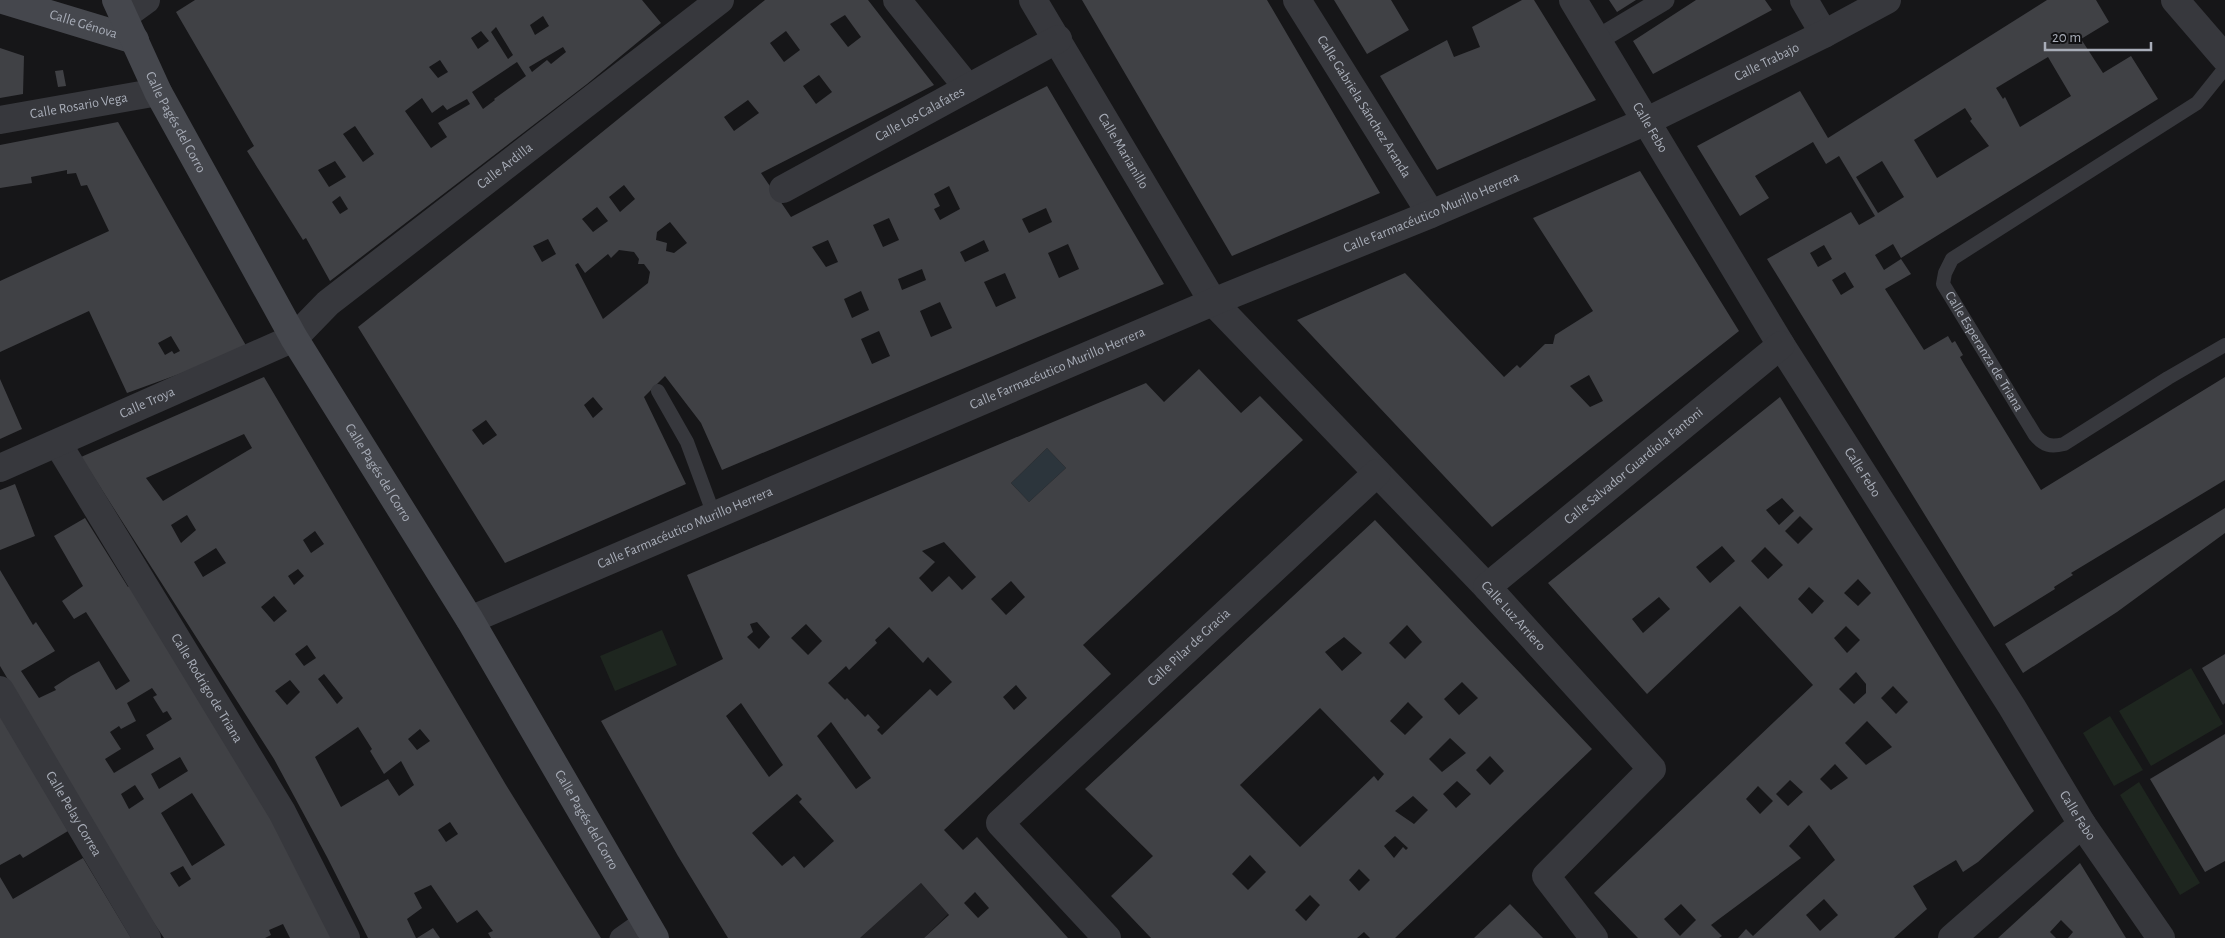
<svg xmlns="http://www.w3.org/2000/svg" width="2225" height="938" viewBox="0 0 2225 938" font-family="'Alegreya Sans',sans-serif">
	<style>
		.built { fill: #222225 }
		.green { fill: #1e261f }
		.water { fill: #2c353c }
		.building { fill: #404145; fill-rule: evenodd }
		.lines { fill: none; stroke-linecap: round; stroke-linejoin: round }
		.service { stroke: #37383d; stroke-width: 14 }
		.pedestrian { stroke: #37383d; stroke-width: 21 }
		.minor { stroke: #37383d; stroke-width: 28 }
		.secondary { stroke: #45474d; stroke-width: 28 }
		.labels { text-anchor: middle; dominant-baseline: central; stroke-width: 5; stroke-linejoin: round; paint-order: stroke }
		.street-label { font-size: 14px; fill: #a8adb8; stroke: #111113 }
	</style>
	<rect width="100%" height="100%" fill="#161618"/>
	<path class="built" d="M921,883l27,31 -24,24h-64z"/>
	<path class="green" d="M662,630l15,35 -62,26 -15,-35z
		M2191,668l32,56 -72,42 -32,-55z
		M2110,716l33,54 -29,16 -31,-53z
		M2139,782l61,101 -20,12 -60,-100z"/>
	<path class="water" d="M1047,448l19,20 -37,34 -18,-19z"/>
	<path class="building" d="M195,0h447l19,23 -74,61 -257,197 -24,-43 -3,2 -56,-89 7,-5 -78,-134zM543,16l6,10 -14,9 -5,-10zM496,27l17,28 -5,4 -17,-27zM481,31l8,10 -11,8 -7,-11zM563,47l3,5 -15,12 -4,-4 -15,12 -3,-5zM440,60l8,12 -10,6 -9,-11zM517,62l9,14 -32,23 1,1 -12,9 -11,-17zM422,98l10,15 11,-8 4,5 20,-11 3,5 -32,19 9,14 -16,11 -26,-37zM355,126l19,28 -11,8 -20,-28zM335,161l11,16 -17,10 -11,-17zM340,196l8,13 -8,5 -8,-12z
		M765,0h103l66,85 -173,88 30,44 256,-131 117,198 -442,186 -21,-47 -36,-47 -21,21 42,87 -181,79 -147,-236 153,-121zM845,15l16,22 -13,10 -18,-23zM786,31l14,19 -16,12 -14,-19zM819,75l13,17 -16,12 -13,-18zM748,100l11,13 -25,18 -10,-14zM624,185l11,14 -15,13 -11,-15zM949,186l11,23 -20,11 -6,-11 6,-3 -6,-12zM597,207l11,14 -15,11 -11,-13zM1046,208l6,14 -23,11 -7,-14zM889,218l10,22 -16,7 -10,-22zM670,222l17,21 -13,10 -8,-2 1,-8 -11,-3 1,-8zM548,239l8,15 -14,8 -9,-16zM828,240l10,22 -12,5 -14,-20zM984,240l5,11 -24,11 -5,-10zM1068,244l11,25 -20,9 -11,-25zM619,250l15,2 5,7 -1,5h6l6,8 -2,11 -45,36 -28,-54 3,-2 7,10 23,-19 3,4zM922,269l4,11 -24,10 -4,-11zM1005,273l11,25 -20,9 -12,-25zM861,291l8,19 -17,8 -8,-19zM940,302l12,26 -21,9 -11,-26zM879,331l11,25 -18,8 -11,-25zM593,397l10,12 -10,9 -9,-13zM486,420l11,15 -14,10 -11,-15z
		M1082,0h185l113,193 -148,63z
		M1334,0h57l18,30 -42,24z
		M1522,0h12l62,100 -159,70 -57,-94 67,-36 7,17 26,-10 -8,-20z
		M1609,0h27l-19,12z
		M1696,0h69l7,10 -119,64 -20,-33z
		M2047,0h49l13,22 -28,17 22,34 28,-17 27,43 -257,159 -8,-14 -18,11 9,15 17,-11 10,15 -26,15 39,61 24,-14 4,7 3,-2 8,14 -3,2 4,7 77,126 184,-113v103l-154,93 2,2 -19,12 1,2 -61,38 -227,-368 84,-47 8,13 16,-9 -36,-60 -13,8 -13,-22 -58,34 14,22 -29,18 -43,-70 103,-55 28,47zM2048,57l23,39 -51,31 -15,-30 -2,2 -7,-11zM1965,108l7,11 -2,2 19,25 -52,32 -23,-38zM1882,161l22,36 -26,16 -22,-36zM1824,245l8,14 -14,8 -8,-14zM1845,272l9,15 -13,8 -9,-15z
		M0,48l24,8 -1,38 -23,4z
		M63,70l3,16 -8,1 -3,-16z
		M118,122l130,227 -121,44 -38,-82 -89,41v-71l109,-50 -22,-46 -6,1 -5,-13 -9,1v-4l-36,7 1,6 -32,5v-43zM171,336l9,15 -6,3 -2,-3 -7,4 -7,-12z
		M1640,171l99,160 -247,196 -195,-207 108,-47 99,104 13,-12 3,3 25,-24h8l2,-9 38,-24 -60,-93zM1589,375l14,26 -13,6 -20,-21z
		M1199,369l42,44 19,-17 43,44 -220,205 28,29 -167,156 19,20 14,-13 91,101h-144l25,-23 -28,-32 -61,55h-132l-50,-82 -77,-135 122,-62 -36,-84 459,-192 18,19zM1047,448l19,20 -37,34 -18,-19zM944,542l32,35 -14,13 -13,-14 -17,16 -13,-14 16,-16 -13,-11zM1011,581l14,16 -19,18 -15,-16zM757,622l13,15 -11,12 -12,-12 6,-5 -3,-8zM806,624l16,17 -14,14 -17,-17zM889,627l34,36 5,-6 24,25 -15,14 -7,-7 -48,46 -5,-5 3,-3 -12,-13 -3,3 -18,-19 -2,2 -17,-17 18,-17 3,4 28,-27 -2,-3zM1016,685l11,13 -13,12 -11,-13zM741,703l42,62 -14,12 -43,-61zM831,722l40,56 -15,11 -39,-53zM797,794l5,5 -3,3 35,39 -30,27 -10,-12 -12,10 -30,-33zM975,892l14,16 -11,10 -14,-15z
		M264,377l242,408 95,153h-110l-3,-5 5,-2 -16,-21 -20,13 -26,-38 -17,8 8,15 -15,11 9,19h-48l-41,-81 -53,-98 -193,-302zM244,434l8,14 -89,53 -17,-23zM187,515l9,15 -15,13 -10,-18zM315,531l9,13 -13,9 -8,-13zM216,548l10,15 -23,14 -9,-15zM298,569l6,7 -10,9 -6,-9zM274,596l13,15 -13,11 -13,-15zM307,645l9,13 -12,8 -9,-12zM324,674l19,24 -6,6 -19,-25zM290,680l10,12 -13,13 -12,-14zM358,727l14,22 -2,2 14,23 17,-13 13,24 -15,11 -11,-17 -47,28 -26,-50zM420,729l10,12 -13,9 -9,-11zM450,822l8,12 -12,8 -8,-12z
		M0,379l22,50 -22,10z
		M1780,397l254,414 -56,51 -15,10 -7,-12 -43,26 14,23 -33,29h-156l8,-9 7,7 82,-76 -26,-35 -20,21 12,12 -90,67 11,11 -3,2h-81l-44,-45 219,-208 -73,-79 -93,88 -99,-111zM1782,498l12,13 -15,14 -13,-15zM1800,516l13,13 -15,15 -13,-13zM1722,546l13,15 -25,22 -14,-16zM1765,547l18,18 -15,14 -17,-18zM1858,579l13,14 -13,13 -14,-13zM1809,587l15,14 -12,13 -14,-15zM1659,597l11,12 -27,24 -11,-14zM1846,626l14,14 -13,13 -13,-15zM1856,672l10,12v9l-12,11 -15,-15zM1893,686l15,16 -12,12 -15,-16zM1867,721l25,26 -26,18 -21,-22zM1835,764l13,14 -17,12 -11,-11zM1790,780l13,12 -15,14 -12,-12zM1758,786l15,15 -13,13 -14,-15zM1824,899l14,16 -18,16 -14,-16zM1681,904l15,16 -16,16 -16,-17z
		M15,484l20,52 -35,14v-60z
		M2225,508v25l-108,79 -94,61 -18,-29z
		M85,518l43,69 4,-3 209,354h-51l-7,-14 -14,6 2,5 -6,3h-101l-17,-25 -147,-247v-96l33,55 3,-3 19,29 -34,20 18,27 17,-8 -2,-3 17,-11 28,-15 17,29 14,-9 -44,-69 -12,7 -12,-18 21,-15 -29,-50zM152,688l5,7 -4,2 10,16 4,-2 5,8 -26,16 8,14 -40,24 -9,-14 16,-10 -11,-17 9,-6 2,3 15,-8 -9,-18zM180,757l8,14 -29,18 -8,-15zM135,785l9,14 -15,10 -8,-15zM192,793l33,52 -33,21 -31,-53zM183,866l8,13 -12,8 -9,-14z
		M1375,520l217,229 -197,189h-25l-6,-6 -7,6h-206l-40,-42 42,-40 -68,-67zM1407,625l15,17 -17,17 -16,-16zM1344,637l18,16 -20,18 -17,-19zM1462,682l16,16 -19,17 -15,-16zM1408,702l15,15 -18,18 -15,-14zM1320,708l64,66 -6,7 -4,-5 -74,71 -60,-62zM1450,738l16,15 -24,19 -13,-13zM1490,756l14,15 -14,14 -14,-15zM1457,781l14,13 -15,14 -13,-14zM1413,796l15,14 -14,14 -19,-13zM1395,836l13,12 -2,2 -3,-3 -9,11 -10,-12zM1250,855l16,17 -18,18 -16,-16zM1359,869l11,11 -11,11 -10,-11zM1310,895l10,10 -14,16 -11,-11z
		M2225,654v49l-2,2 -21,-37z
		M0,713l68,118 -45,27 -3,-4 -20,11z
		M2225,734v127l-20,11 -55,-93z
		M83,858l48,80h-131v-61l13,22z
		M2080,863l46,75h-58l5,-6 -12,-12 -11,12 6,6h-58z
		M1510,904l33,34h-69l35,-33z
		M433,928l7,10h-23z"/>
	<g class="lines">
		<g class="service">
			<path id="s1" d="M2225,68l-28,35 -245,156 -7,14 -2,11 92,151c9,11 16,12 29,9l104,-66 57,-33"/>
			<path d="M658,391l29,51 27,73"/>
		</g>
		<path class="pedestrian" d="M1597,40l67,-40
			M620,938l24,-17"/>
		<g class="minor">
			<path d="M897,0l71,88"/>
			<path id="s2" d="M1033,0l180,302 274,285 165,182 -106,107 48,62"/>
			<path id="s3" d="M1297,0l134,214"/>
			<path id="s4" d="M1573,0l208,345 231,362 70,117 79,114"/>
			<path d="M1804,0l20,34"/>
			<path d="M2175,0l50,58"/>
			<path d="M124,16l22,-16"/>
			<path id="s5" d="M0,120l158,-28"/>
			<path id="s6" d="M783,189l275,-150"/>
			<path id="s7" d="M58,444l224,368 64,126"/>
			<path id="s8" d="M0,468l294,-130 34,-35 392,-303"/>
			<path id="s9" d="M1487,587l294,-242"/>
			<path id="s10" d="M470,620l743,-318 218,-88 216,-93 177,-87 63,-34"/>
			<path id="s11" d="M0,690l147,248"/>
			<path id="s12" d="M1107,938l-107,-115 377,-350"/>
			<path d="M1952,938l130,-114"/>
		</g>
		<g class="secondary">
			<path id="s13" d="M3,0l132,40"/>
			<path id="s14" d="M116,0l42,92 136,246 176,282 185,318"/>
		</g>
	</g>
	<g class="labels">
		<g class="street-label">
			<text stroke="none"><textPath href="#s13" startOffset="84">Calle Génova</textPath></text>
			<text stroke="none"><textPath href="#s10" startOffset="1412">Calle Trabajo</textPath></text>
			<text stroke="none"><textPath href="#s5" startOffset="80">Calle Rosario Vega</textPath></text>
			<text stroke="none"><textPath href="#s3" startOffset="126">Calle Gabriela Sánchez Aranda</textPath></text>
			<text stroke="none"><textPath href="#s6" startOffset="156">Calle Los Calafates</textPath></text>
			<text stroke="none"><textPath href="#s14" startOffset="136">Calle Pagés del Corro</textPath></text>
			<text stroke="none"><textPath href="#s4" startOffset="149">Calle Febo</textPath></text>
			<text stroke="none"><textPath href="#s2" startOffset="176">Calle Marianillo</textPath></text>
			<text stroke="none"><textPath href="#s8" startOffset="594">Calle Ardilla</textPath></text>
			<text stroke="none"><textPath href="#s10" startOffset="1044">Calle Farmacéutico Murillo Herrera</textPath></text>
			<text stroke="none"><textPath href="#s1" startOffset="441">Calle Esperanza de Triana</textPath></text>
			<text stroke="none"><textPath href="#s10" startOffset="639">Calle Farmacéutico Murillo Herrera</textPath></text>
			<text stroke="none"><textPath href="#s8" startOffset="161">Calle Troya</textPath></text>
			<text stroke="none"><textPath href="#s9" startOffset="190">Calle Salvador Guardiola Fantoni</textPath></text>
			<text stroke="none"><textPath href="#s4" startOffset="554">Calle Febo</textPath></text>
			<text stroke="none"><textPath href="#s14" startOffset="541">Calle Pagés del Corro</textPath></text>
			<text stroke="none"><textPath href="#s10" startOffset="234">Calle Farmacéutico Murillo Herrera</textPath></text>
			<text stroke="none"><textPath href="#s2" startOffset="786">Calle Luz Arriero</textPath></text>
			<text stroke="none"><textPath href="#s12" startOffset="415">Calle Pilar de Gracia</textPath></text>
			<text stroke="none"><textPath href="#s7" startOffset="286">Calle Rodrigo de Triana</textPath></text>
			<text stroke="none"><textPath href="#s11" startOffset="144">Calle Pelay Correa</textPath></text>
			<text stroke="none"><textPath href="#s4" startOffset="959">Calle Febo</textPath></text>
			<text stroke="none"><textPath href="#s14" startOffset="946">Calle Pagés del Corro</textPath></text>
		</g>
	</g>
	<path d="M2045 42v8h106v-8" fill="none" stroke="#a8adb8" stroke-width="2.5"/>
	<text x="2052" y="42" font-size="15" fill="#a8adb8" stroke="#111113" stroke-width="4" paint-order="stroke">20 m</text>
</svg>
